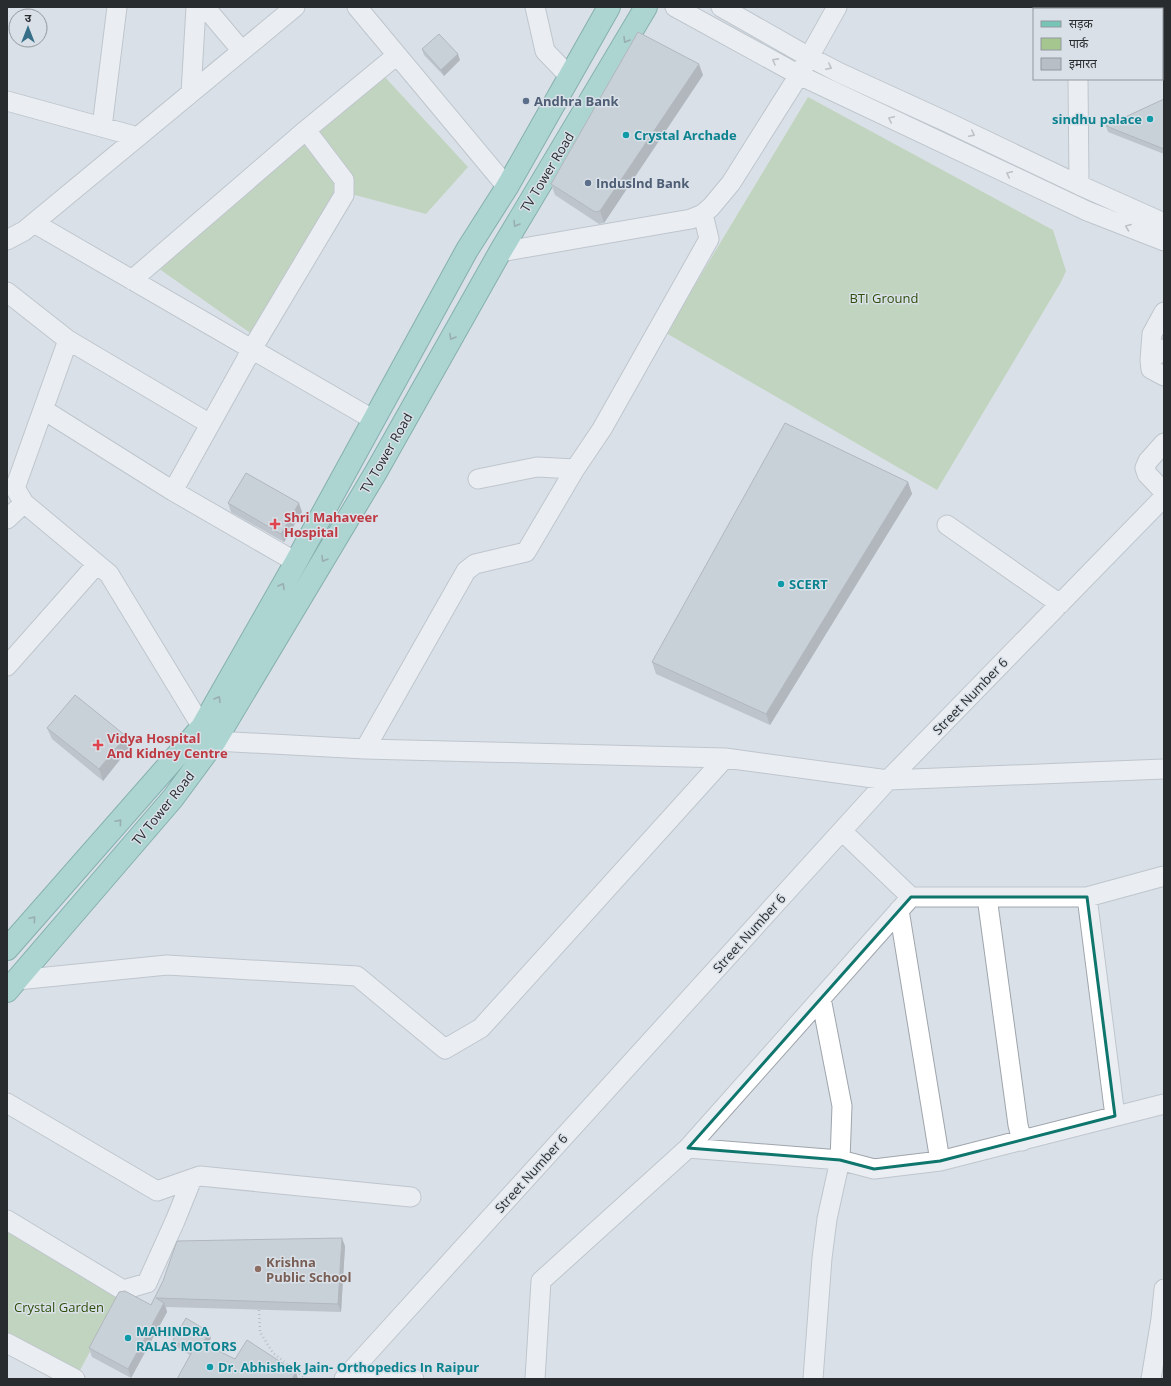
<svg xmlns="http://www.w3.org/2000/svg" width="1171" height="1386" viewBox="0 0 1171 1386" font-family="'Open Sans','Noto Sans Devanagari',sans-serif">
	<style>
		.green { fill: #a5c68f }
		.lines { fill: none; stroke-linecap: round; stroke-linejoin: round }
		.minor-casing { stroke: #9fa5ac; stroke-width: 21 }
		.major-casing { stroke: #207667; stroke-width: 24 }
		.path { stroke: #93989e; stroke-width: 2.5; stroke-dasharray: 1 3; stroke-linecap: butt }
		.minor { stroke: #fff; stroke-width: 19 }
		.major { stroke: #76c5b6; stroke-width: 22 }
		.wall { fill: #9da3a9 }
		.shaded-wall { fill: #80858a }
		.building { fill: #b7bec5; stroke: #80858a }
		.oneway { stroke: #4c716c }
		.oneway2 { stroke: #9fa0a1 }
		.marked { fill: none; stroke: #0f766e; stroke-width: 3; stroke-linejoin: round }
		.service-dot { fill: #5c6f8a; stroke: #d9e0e8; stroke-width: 1.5 }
		.culture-dot { fill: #0f9aa8; stroke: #d9e0e8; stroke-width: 1.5 }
		.health-dot { fill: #e0444e; stroke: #d9e0e8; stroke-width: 1.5 }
		.education-dot { fill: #8d6e63; stroke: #d9e0e8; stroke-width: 1.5 }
		.labels { text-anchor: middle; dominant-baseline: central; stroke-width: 3; stroke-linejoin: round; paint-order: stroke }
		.service-label { font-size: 13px; font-weight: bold; fill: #4e5e75; stroke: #d9e0e8; text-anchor: start }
		.culture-label { font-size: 13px; font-weight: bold; fill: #0d838f; stroke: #d9e0e8; text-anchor: start }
		.street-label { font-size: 13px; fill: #292c2f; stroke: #d9e0e8 }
		.park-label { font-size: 13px; fill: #2d4f08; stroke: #d9e0e8 }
		.health-label { font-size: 13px; font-weight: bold; fill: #be3a42; stroke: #d9e0e8; text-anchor: start }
		.education-label { font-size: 13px; font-weight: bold; fill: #785e54; stroke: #d9e0e8; text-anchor: start }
	</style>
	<rect width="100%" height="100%" fill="#d9e0e8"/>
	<path class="green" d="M383,75l85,92 -42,47 -71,-19 -96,144 -101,-71z
		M808,97l245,133 13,41 -5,11 -124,208 -271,-157z
		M7,1220l116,70 -44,82 -72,-40z"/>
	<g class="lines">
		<defs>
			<path id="minor" d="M205,7l37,44
				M357,7l150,180
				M535,7l10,44 25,26
				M675,7l124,68 288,136 77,30
				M721,7l88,50 31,16 107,49 132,63 85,38
				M1078,7v2
				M1078,79l1,106
				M191,93l5,-86
				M7,101l131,36
				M102,127l15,-120
				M34,223l340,197
				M7,240l17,-9 271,-224
				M500,252l191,-33 12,-5 8,-7 20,-24 68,-108 38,-68
				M132,280l174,-150 91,-75
				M7,292l61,48 142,84
				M1164,312l-12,22 -2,26 14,-11
				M1150,360l1,9 13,7
				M44,410l129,81
				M1164,443l-16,18 -3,7 2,6 17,18
				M478,479l59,-12 38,2
				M24,503l-9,-15 53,-148
				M7,519l17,-16 85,71 93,153
				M947,525l113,79
				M296,562l-123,-71 79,-142 92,-154v-15l-38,-50
				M7,666l90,-102
				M215,741l150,8 360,9 163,22 276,-11
				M365,749l101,-178 9,-7 51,-12 49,-83 27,-40 107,-190 -6,-25
				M911,897h176l77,-21
				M987,897l31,228 4,16
				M1087,897l28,219
				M899,910l41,251
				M17,980l150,-15 190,11 88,73 36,-21 244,-270
				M7,1103l150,88 43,-15 211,21
				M688,1148l152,12 34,9 66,-8 224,-57
				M7,1220l116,70 24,-7 28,-62 17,-42
				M7,1343l68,36
				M347,1376l67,3
				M344,1379l544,-599 276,-283
				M535,1379l6,-98 147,-133 223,-251 -69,-66
				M813,1379l9,-121 5,-39 13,-59 2,-54 -21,-108
				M1151,1379l10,-60 3,-30"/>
			<path id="major" d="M7,949l195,-222 94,-165 171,-312 40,-63 102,-180
				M7,991l166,-193 42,-57 161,-269 124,-220 146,-245"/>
		</defs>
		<use href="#minor" class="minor-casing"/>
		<use href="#major" class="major-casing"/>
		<path class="path" d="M259,1310l1,22 13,21 33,26"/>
		<use href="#minor" class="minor"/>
		<use href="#major" class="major"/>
	</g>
	<path class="wall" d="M422,49l38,11 -16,16 -20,-21z
		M703,75l-99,148 -5,1 -44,-29 -4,-11z
		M1164,99v55l-56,-22 -2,-6z
		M908,482l4,12 -142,231 -114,-51 -4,-12z
		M228,503l74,9 -18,30 -53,-30z
		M47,728l79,8 4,11 -27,34 -51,-42z
		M345,1246l-4,66 -175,-5 1,5 -36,66 -39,-21 -3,-9 62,-43 12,-24z
		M209,1332l2,6 -4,7 28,14 61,13 2,7h-121l13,-24 -15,-9 -2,-6z"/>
	<path class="shaded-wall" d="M458,54l2,6 -16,16 -3,-6z
		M699,64l4,11 -99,148 -4,-12z
		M908,482l4,12 -142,231 -4,-11z
		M299,503l3,9 -18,30 -3,-8z
		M126,736l4,11 -27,34 -4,-12z
		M342,1238l3,8 -4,66 -3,-8z
		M164,1303l3,9 -36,66 -3,-9z
		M209,1332l2,6 -13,22 -2,-6z
		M296,1372l2,7h-6z"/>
	<path class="building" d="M638,32l61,32 -99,147 -5,1 -44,-28z
		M439,34l19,20 -17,16 -19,-21z
		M1164,99v50l-58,-23z
		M785,423l123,59 -142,232 -114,-52z
		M246,473l53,30 -18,31 -53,-31z
		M75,695l51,41 -27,33 -52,-41z
		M342,1238l-4,66 -182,-6 8,5 -36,66 -39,-21 30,-56 6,-1 26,14 12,-24 14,-40z
		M186,1318l23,14 -6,11 -5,-2 -6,11 -19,-12z
		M247,1340l49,32 -4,7h-115l21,-38 37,18z"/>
	<defs><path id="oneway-chevron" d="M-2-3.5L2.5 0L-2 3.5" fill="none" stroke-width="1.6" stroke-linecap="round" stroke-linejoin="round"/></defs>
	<g class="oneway">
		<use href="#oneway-chevron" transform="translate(626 40) rotate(121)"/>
		<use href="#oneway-chevron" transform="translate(516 224) rotate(121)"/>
		<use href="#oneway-chevron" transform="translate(452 337) rotate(119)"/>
		<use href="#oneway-chevron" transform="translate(324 559) rotate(121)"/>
		<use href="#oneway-chevron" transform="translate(282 586) rotate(-60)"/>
		<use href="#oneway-chevron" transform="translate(218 699) rotate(-60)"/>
		<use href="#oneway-chevron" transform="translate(119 822) rotate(-49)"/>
		<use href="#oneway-chevron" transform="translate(33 919) rotate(-49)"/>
	</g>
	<g class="oneway2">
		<use href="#oneway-chevron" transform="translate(775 61) rotate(-151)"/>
		<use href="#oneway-chevron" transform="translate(829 67) rotate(27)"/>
		<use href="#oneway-chevron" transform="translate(891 119) rotate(-155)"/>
		<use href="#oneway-chevron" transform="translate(972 134) rotate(26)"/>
		<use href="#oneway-chevron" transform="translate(1009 174) rotate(-155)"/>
		<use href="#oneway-chevron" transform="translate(1128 227) rotate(-159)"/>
	</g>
	<path d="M0 0H1171V1386H0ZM911,897h176l28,219 -175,45 -66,8 -34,-9 -152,-12z" fill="#d9e0e8" fill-opacity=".55" fill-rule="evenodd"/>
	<path class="marked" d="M911,897h176l28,219 -175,45 -66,8 -34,-9 -152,-12z"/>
	<g class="service-dot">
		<circle cx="526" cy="101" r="4"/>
		<circle cx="588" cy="183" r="4"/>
	</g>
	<g class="culture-dot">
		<circle cx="1150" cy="119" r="4"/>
		<circle cx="626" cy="135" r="4"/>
		<circle cx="781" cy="584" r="4"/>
		<circle cx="128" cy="1338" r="4"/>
		<circle cx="210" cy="1367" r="4"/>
	</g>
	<g class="health-dot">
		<path d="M273 518h4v4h4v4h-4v4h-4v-4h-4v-4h4z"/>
		<path d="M96 739h4v4h4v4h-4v4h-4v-4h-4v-4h4z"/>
	</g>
	<circle class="education-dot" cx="258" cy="1269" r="4"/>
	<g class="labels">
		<g class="service-label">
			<text x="534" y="101">Andhra Bank</text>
			<text x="596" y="183">Induslnd Bank</text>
		</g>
		<g class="culture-label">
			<text x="1142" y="119" text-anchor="end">sindhu palace</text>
			<text x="634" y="135">Crystal Archade</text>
			<text x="789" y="584">SCERT</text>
			<text x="136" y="1331">MAHINDRA<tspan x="136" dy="15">RALAS MOTORS</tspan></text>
			<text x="218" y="1367">Dr. Abhishek Jain- Orthopedics In Raipur</text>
		</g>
		<g class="street-label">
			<text transform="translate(547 172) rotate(-59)">TV Tower Road</text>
			<text transform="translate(386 453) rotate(-60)">TV Tower Road</text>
			<text transform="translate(970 696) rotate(-46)">Street Number 6</text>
			<text transform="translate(163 808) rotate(-51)">TV Tower Road</text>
			<text transform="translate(749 933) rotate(-48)">Street Number 6</text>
			<text transform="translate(531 1173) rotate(-48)">Street Number 6</text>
		</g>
		<g class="park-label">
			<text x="884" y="298">BTI Ground</text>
			<text x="59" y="1307">Crystal Garden</text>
		</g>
		<g class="health-label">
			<text x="284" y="517">Shri Mahaveer<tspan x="284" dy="15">Hospital</tspan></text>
			<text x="107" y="738">Vidya Hospital<tspan x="107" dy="15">And Kidney Centre</tspan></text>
		</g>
		<g class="education-label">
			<text x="266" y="1262">Krishna<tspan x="266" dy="15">Public School</tspan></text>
		</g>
	</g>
	<rect width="1171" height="1386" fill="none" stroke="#292c2f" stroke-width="16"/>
	<rect x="1033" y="8" width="130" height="72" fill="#d9e0e8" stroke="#93989e"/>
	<rect x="1041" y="21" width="20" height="6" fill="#76c5b6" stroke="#93989e"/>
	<text x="1069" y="28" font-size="12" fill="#292c2f">सड़क</text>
	<rect x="1041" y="38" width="20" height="12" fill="#a5c68f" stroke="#93989e"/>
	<text x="1069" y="48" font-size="12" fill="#292c2f">पार्क</text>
	<rect x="1041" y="58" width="20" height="12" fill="#b7bec5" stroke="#93989e"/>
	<text x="1069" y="68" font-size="12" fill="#292c2f">इमारत</text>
	<g transform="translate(28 28)"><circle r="19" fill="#d9e0e8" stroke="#93989e"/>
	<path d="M0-3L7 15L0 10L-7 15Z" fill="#376f89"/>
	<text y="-6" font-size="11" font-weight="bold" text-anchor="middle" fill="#292c2f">उ</text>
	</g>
</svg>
